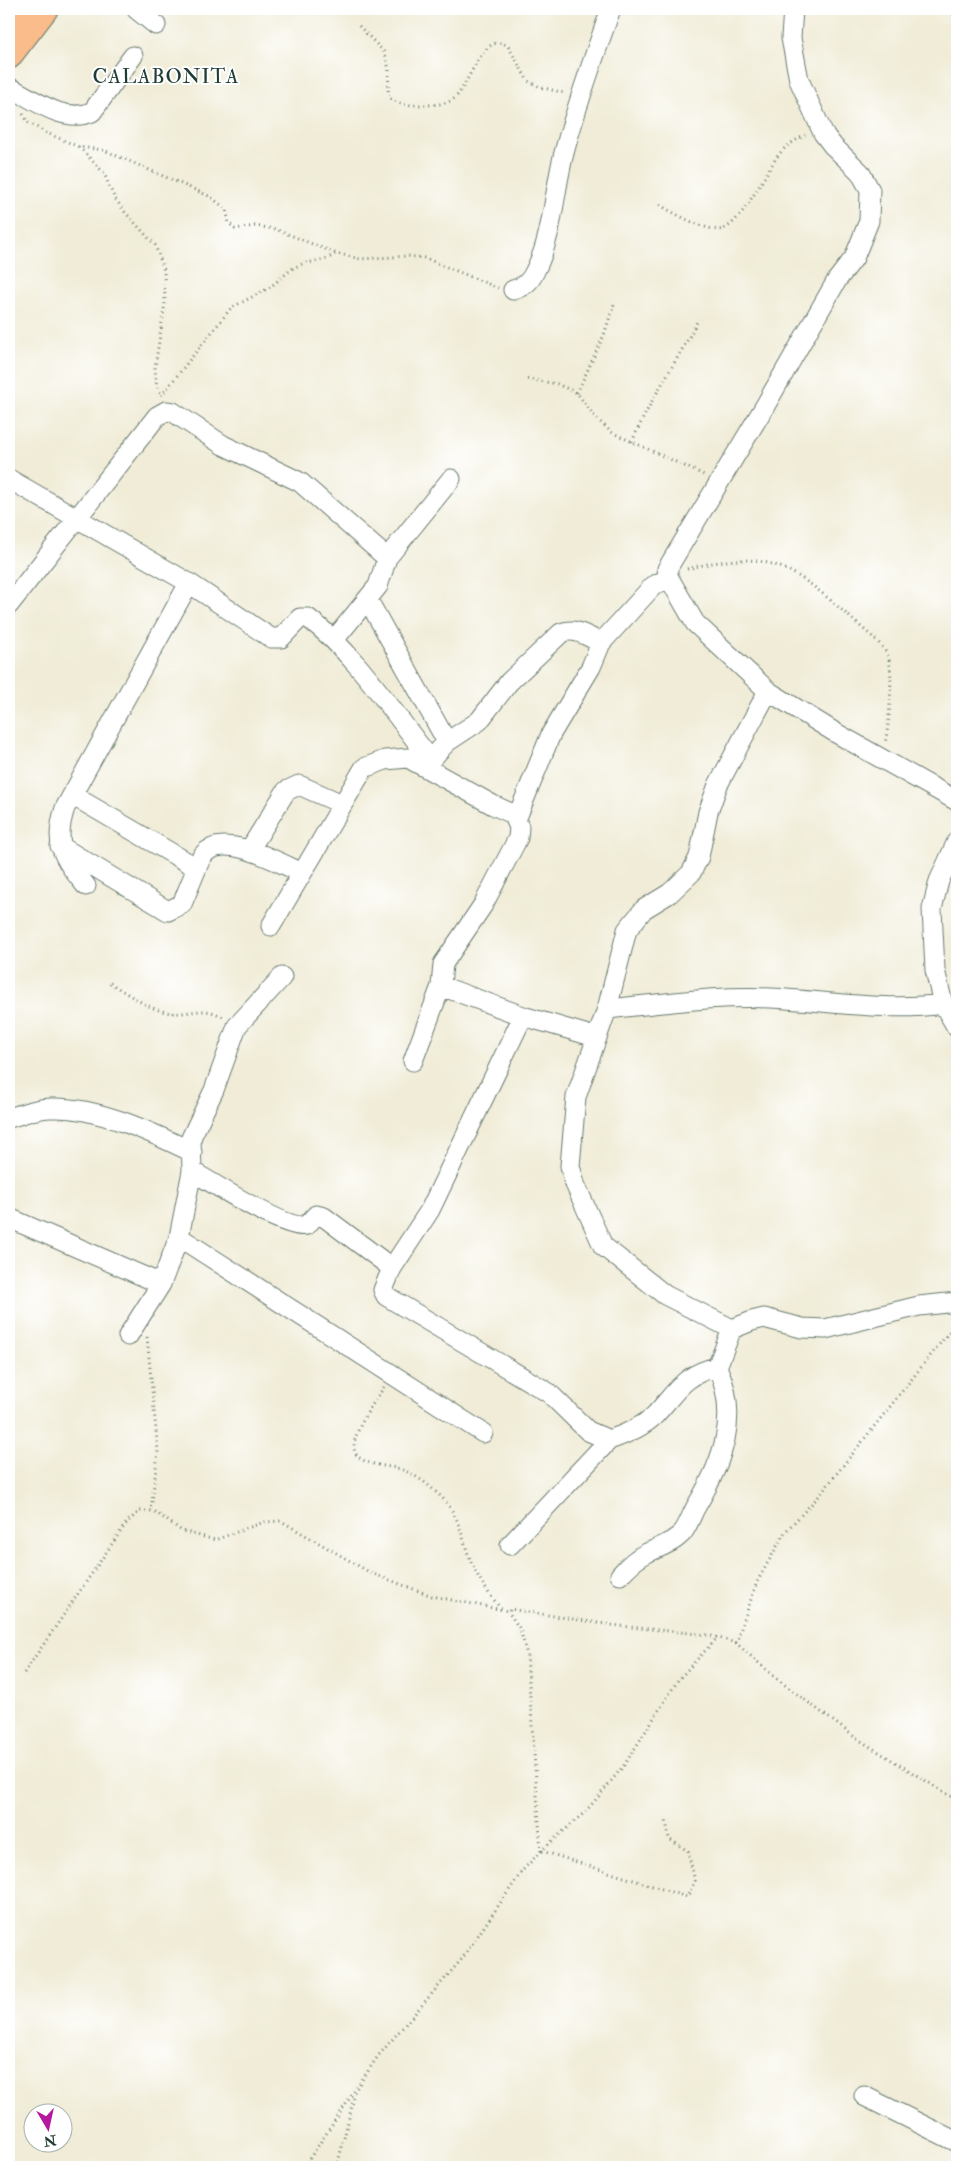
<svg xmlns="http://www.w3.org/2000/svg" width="966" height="2176" viewBox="0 0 966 2176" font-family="'IM FELL Double Pica',serif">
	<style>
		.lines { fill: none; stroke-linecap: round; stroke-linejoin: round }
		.minor-casing { stroke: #687a6d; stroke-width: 21 }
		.major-casing { stroke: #687a6d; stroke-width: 26 }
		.path { stroke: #687a6d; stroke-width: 3; stroke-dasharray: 1 4; stroke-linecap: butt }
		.minor { stroke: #fff; stroke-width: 19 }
		.major { stroke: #f9bc8a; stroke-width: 24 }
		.labels { text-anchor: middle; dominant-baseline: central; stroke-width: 4; stroke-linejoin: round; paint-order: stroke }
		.quarter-label { font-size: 20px; letter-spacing: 1px; fill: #1f3d34; stroke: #fff }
	</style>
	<rect width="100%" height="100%" fill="#fff"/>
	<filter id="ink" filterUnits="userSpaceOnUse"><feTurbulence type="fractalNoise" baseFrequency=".02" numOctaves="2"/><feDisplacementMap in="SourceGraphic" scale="10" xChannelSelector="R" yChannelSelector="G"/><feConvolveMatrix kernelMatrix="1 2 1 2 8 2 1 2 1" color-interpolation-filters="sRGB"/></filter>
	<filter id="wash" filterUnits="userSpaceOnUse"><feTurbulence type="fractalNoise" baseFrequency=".0096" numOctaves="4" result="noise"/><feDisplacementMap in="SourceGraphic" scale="20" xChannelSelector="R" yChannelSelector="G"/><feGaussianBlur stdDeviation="1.12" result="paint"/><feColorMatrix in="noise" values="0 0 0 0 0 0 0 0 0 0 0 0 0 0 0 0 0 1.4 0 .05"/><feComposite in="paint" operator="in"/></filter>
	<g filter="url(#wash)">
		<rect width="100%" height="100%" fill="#f0ecd7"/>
	</g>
	<g filter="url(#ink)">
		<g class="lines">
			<defs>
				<path id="minor" d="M136,9l20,16
					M9,87c25,12 54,37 83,25l41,-56
					M513,290c12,-4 17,-8 22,-19 18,-35 19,-80 29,-118 13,-49 30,-97 47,-144
					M9,479l180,104 82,55h10l19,-20h8c47,35 86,96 123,142
					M368,600l79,142
					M9,605l148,-189 9,-5 7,1 50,33 77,37 87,76
					M334,640l44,-54 9,-28 64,-79
					M768,691l68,42 121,68
					M425,766l22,-24 32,-21 30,-39 52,-49c14,-6 26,3 40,10
					M72,795l125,73
					M516,820l35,-86 40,-67 10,-24 52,-57 16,-8
					M957,841l-18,40 -7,28 3,61 8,34 14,24
					M60,846l108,65 14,-7 19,-46c18,-30 79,5 101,15
					M250,849l36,-58 13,-6 43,19
					M86,886c-23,-28 -33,-42 -21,-78l124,-225
					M271,926l93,-158 21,-8 23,-2 85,47 20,9 6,13 -1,11 -35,67 -40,59 -2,22 -28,75
					M441,986l82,30 72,21
					M607,1009c54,-5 110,-14 164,-11 57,3 116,14 172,6
					M9,1118c13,-4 27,-10 41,-10 46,-2 101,24 142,44
					M192,1171c19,11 97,61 115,54l9,-10 8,2 68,51 -9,22 3,6 163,97 39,38 21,9c15,-5 33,-13 45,-24 22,-23 29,-42 63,-49
					M9,1218l152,66
					M179,1237l304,196
					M392,1268l38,-58 93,-194
					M732,1329l-67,-34 -62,-49 -28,-62 -5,-18 6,-69 31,-88 20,-79 17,-21 26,-16 21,-20 8,-16 9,-45 10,-27 50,-94 -73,-68 -26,-45 -2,-9 98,-163 72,-126 17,-22 15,-37 1,-31 -10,-18 -27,-26 -10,-13 -24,-53 -8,-42 2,-29
					M128,1336l33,-52 18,-47 13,-66 -1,-33 23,-48 23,-64 45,-49
					M510,1545l99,-105
					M620,1575c8,-9 16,-17 27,-22 12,-6 27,-10 36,-21 6,-8 9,-19 14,-27 26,-44 43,-90 20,-138l15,-38 20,-8 12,-3 38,10 23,1 94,-23 38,-4
					M864,2096l93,46"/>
				<path id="major" d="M9,24l12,-15
					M9,57l37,-48"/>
			</defs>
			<use href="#minor" class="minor-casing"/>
			<use href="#major" class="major-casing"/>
			<path class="path" d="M933,9l24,7
				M359,26l26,27 4,17 -1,27c10,8 21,8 33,8 10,0 22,0 31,-5 17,-10 29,-71 56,-54l20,35 12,6 24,6
				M23,114l4,8 20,11 32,14 25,3 107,47 15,12 3,14 6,6 20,-3 20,3 60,24 25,6 48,-3 17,2 73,30
				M79,147l25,26 10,24 11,15 30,33 9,25 1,33 -10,64 1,15 5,14 70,-88 38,-20 24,-20 9,-4 25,-5 8,-5
				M660,205c11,7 51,29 63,24 20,-7 44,-60 57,-76 7,-8 16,-13 25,-18
				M527,379l30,5 20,9 18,24 16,15 93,43
				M577,393l27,-58 11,-34
				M632,442c18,-43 45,-80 66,-122
				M687,569c81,-22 105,-3 164,49 11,11 30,23 37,38 6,15 1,71 -3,87
				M110,983c17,10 36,25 56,29 23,5 35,-8 57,5
				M147,1337l11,114 -7,59
				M384,1387c-9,14 -35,49 -29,65 6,14 32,13 45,17 14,5 27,14 38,25 19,16 23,38 30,60 8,22 20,39 34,56
				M736,1643l21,-61 28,-50 34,-36 138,-174
				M24,1673l103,-151 13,-11h14l28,20 33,9 49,-18 17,-1 90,52 61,23 76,15
				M957,1800v-184
				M541,1851l-14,-196 -7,-26 -11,-16 1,-4 101,16 97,10 28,8 41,36 79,59 101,62
				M542,1851l145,46 8,-16 -7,-30 -19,-12 -3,-19
				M304,2167l74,-111 83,-96 62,-90 18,-19 44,-39 14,-16 26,-32 53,-84 39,-42
				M337,2167l17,-70"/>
			<use href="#minor" class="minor"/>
			<use href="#major" class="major"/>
		</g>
	</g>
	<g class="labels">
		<g class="quarter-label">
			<text x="166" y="76">CALABONITA</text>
		</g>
	</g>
	<rect width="966" height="2176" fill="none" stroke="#fff" stroke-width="30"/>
	<g transform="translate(48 2128) rotate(171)"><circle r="24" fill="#ffffff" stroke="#a5b1ae"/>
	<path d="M0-4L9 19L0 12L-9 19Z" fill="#b5179e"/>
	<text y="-8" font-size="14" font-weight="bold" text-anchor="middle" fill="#1f3d34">N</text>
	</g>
</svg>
